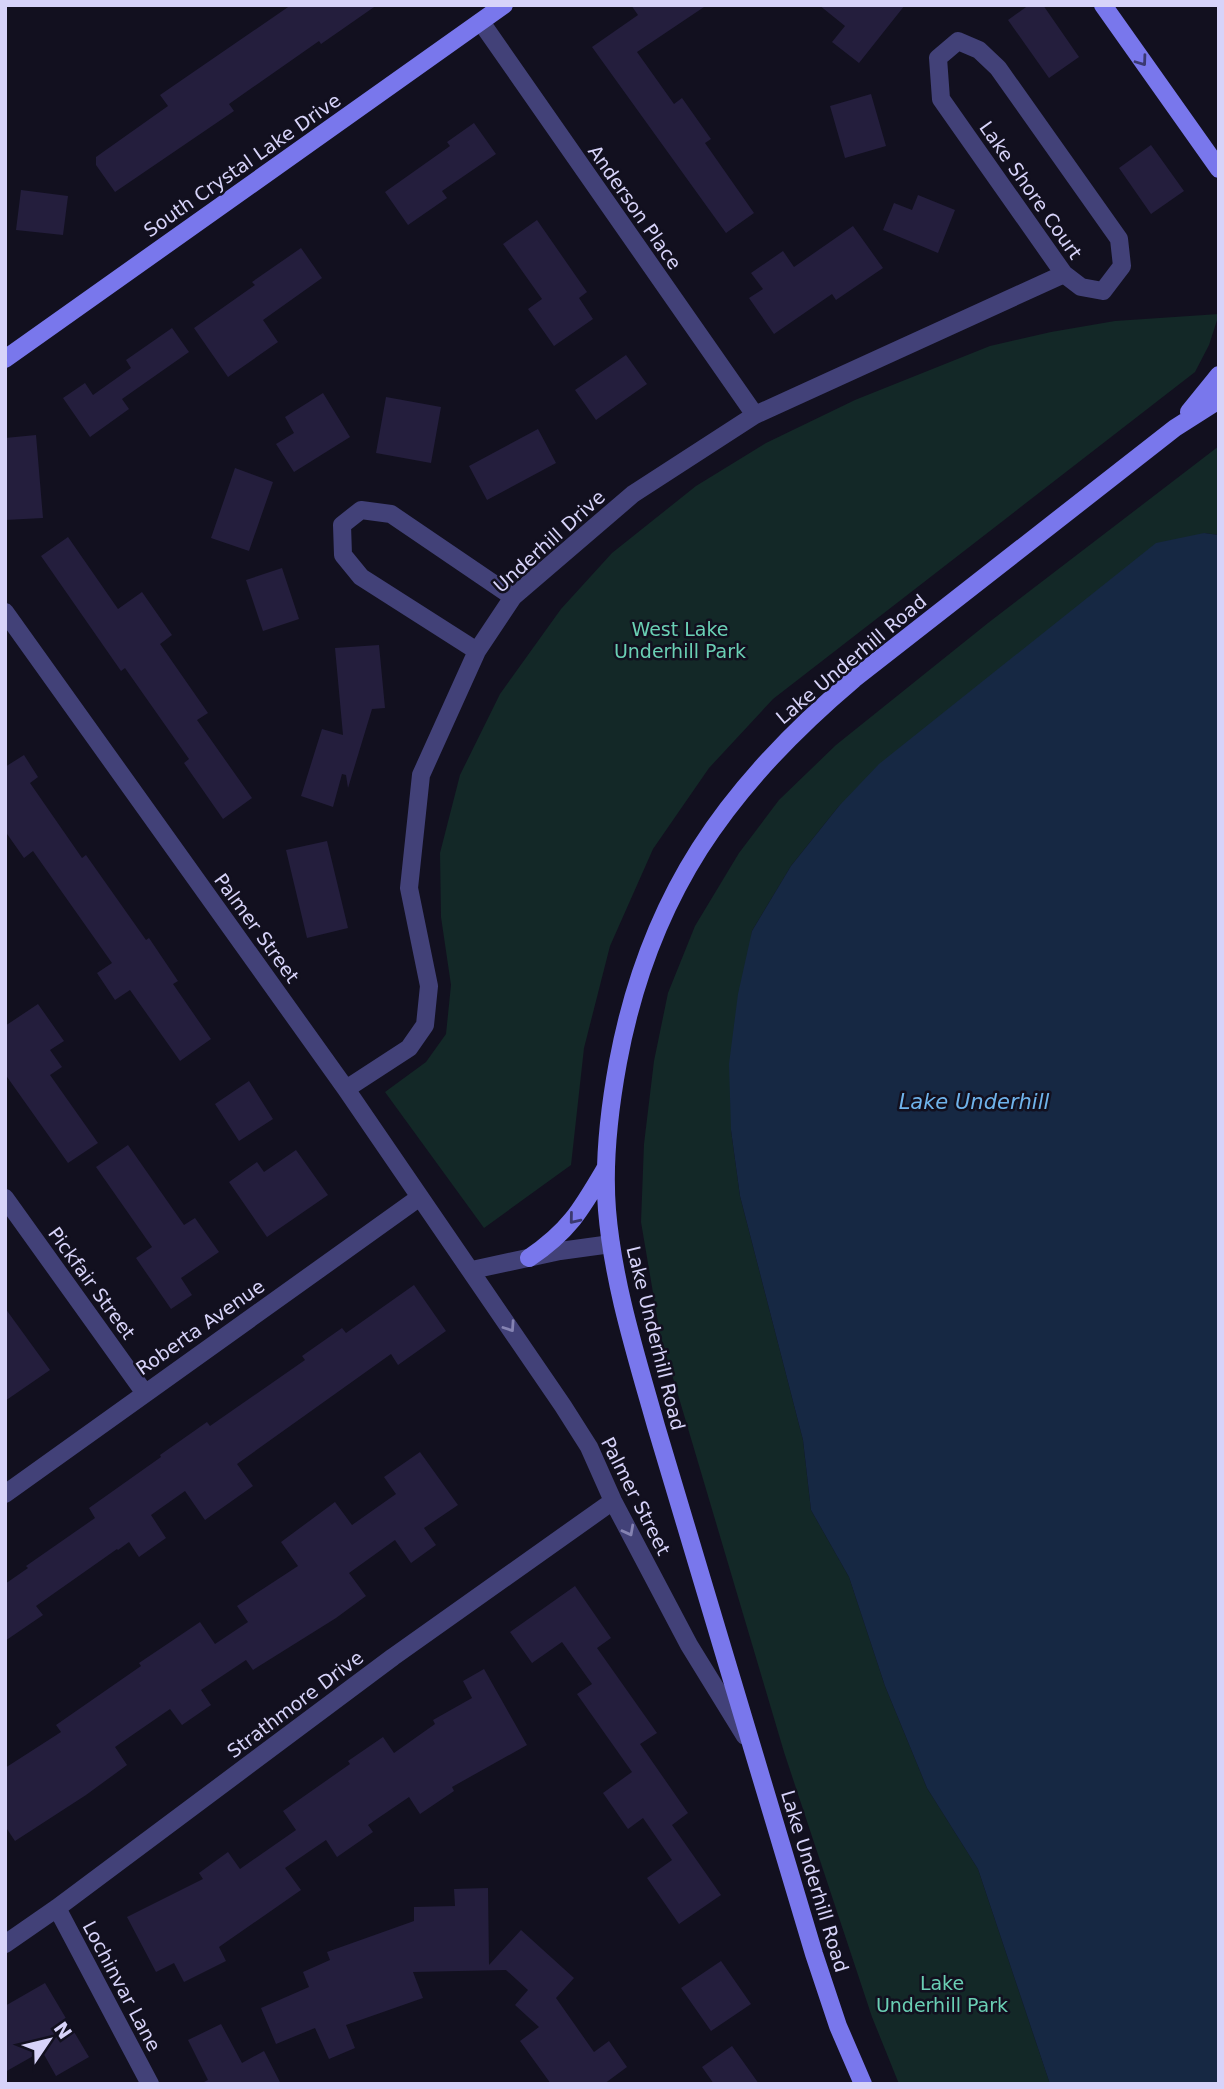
<svg xmlns="http://www.w3.org/2000/svg" width="1224" height="2089" viewBox="0 0 1224 2089" font-family="'DejaVu Sans',sans-serif">
	<style>
		.green { fill: #132827 }
		.water { fill: #162843 }
		.building { fill: #241e3d }
		.lines { fill: none; stroke-linecap: round; stroke-linejoin: round }
		.street { stroke: #424178; stroke-width: 18 }
		.secondary { stroke: #7977ec; stroke-width: 18 }
		.oneway { stroke: #3b3971 }
		.oneway2 { stroke: #8583b2 }
		.labels { text-anchor: middle; dominant-baseline: central; stroke-width: 5; stroke-linejoin: round; paint-order: stroke }
		.street-label { font-size: 19px; fill: #d7d3f9; stroke: #12101f }
		.park-label { font-size: 19px; fill: #6acfb4; stroke: #12101f }
		.water-label { font-size: 21px; font-style: italic; fill: #6fb3eb; stroke: #12101f }
	</style>
	<rect width="100%" height="100%" fill="#12101f"/>
	<path class="green" d="M1219,314l-10,31 -14,27 -422,327 -64,69 -56,81 -43,97 -26,102 -13,117 -87,63 -99,-136 41,-30 20,-28 5,-49 -10,-68 -1,-64 20,-78 40,-81 61,-85 51,-56 84,-67 70,-43 89,-43 135,-54 61,-14 64,-11z
		M1219,446v89l-15,-2 -365,273 -48,60 -39,65 -21,199 9,66 63,244 8,70 38,67 36,109 42,102 51,81 72,215h-151l-27,-67 -88,-265 -124,-418 -19,-112 3,-78 10,-83 14,-68 27,-67 44,-73 40,-53 57,-55 152,-122z"/>
	<path class="water" d="M1204,533l15,2v1549h-169l-72,-215 -51,-81 -42,-102 -36,-109 -38,-67 -8,-70 -63,-244 -9,-66 -2,-66 9,-70 14,-63 39,-65 48,-60 40,-42 277,-221z"/>
	<path class="building" d="M291,5h86l-56,39 -2,-3 -90,63 5,7 -119,81 -19,-27v-8l72,-51 -8,-11z
		M631,5h76l-70,47 37,52 8,-6 29,41 -6,4 49,70 -28,20 -134,-186 46,-32z
		M819,5h86l-46,58 -27,-21 13,-16z
		M1029,5h14l36,52 -30,21 -41,-58z
		M871,94l15,52 -41,12 -15,-52z
		M474,123l22,31 -54,37 5,7 -39,27 -23,-33 65,-46 -3,-4z
		M1151,145l33,46 -33,23 -32,-46z
		M21,190l47,6 -5,39 -47,-5z
		M918,195l37,15 -17,43 -55,-23 11,-27 18,7z
		M537,220l50,72 -8,6 14,21 -39,27 -26,-37 14,-10 -39,-55z
		M853,226l30,42 -47,32 -4,-6 -58,40 -25,-36 14,-9 -12,-16 32,-22 11,16z
		M301,248l21,30 -59,42 15,22 -50,35 -34,-49 61,-43 -3,-3z
		M172,328l17,24 -67,47 7,10 -39,28 -27,-39 22,-15 8,12 38,-27 -5,-8z
		M626,355l21,29 -51,36 -21,-30z
		M323,393l27,44 -56,35 -18,-28 18,-11 -9,-16z
		M386,397l55,10 -10,56 -55,-10z
		M538,429l18,34 -69,37 -18,-34z
		M36,435l7,83 -38,2v-82z
		M235,468l38,14 -24,69 -38,-13z
		M68,537l50,72 24,-17 30,43 -12,9 48,69 -11,7 55,78 -29,21 -39,-56 5,-4 -64,-91 -4,3 -80,-115z
		M282,568l17,51 -36,12 -17,-51z
		M379,645l6,63 -13,1 -24,79 -2,-13 -4,-1 -9,33 -32,-11 21,-67 21,6 -8,-87z
		M24,755l14,22 -8,6 52,75 4,-3 60,85 3,-2 29,43 -5,3 38,55 -31,22 -50,-71 -15,10 -18,-27 15,-10 -79,-112 -9,7 -19,-27v-64z
		M327,841l21,87 -41,10 -21,-88z
		M38,1004l26,37 -14,9 12,17 -12,8 48,68 -30,20 -63,-89v-48z
		M249,1081l24,38 -34,22 -24,-37z
		M128,1145l56,80 11,-7 24,34 -38,26 11,17 -21,14 -35,-51 16,-11 -56,-80z
		M296,1150l32,45 -61,42 -38,-55 28,-20 7,10z
		M414,1285l32,46 -48,34 -7,-11 -154,110 16,22 -48,34 -20,-29 -34,24 15,23 -27,19 -10,-15 -11,8 -1,-1 -81,57 7,9 -38,26v-57l23,-16 -2,-2 69,-48 -6,-10 72,-51 -1,-2 47,-33 3,4 95,-66 -3,-4 40,-28 4,5z
		M5,1308l45,62 -45,31z
		M420,1452l38,53 -34,23 12,17 -25,18 -16,-23 -46,33 17,23 -30,22 -83,52 -7,-10 -45,30 10,15 -29,20 -12,-16 -55,38 12,18 -41,30 -71,46 -10,-15v-58l56,-36 -5,-7 85,-59 -2,-3 61,-41 15,22 33,-22 -11,-16 61,-40 -17,-24 54,-40 17,23 44,-31 -12,-17z
		M575,1586l36,52 -14,10 60,85 -17,11 48,69 -16,12 49,70 -42,29 -32,-46 25,-18 -29,-42 -15,11 -25,-36 29,-21 -55,-78 15,-10 -30,-42 -30,21 -22,-31z
		M484,1669l43,76 -75,42 2,4 -34,23 -11,-17 -41,28 5,7 -36,25 -11,-17 -41,28 16,22 -82,57 7,14 -42,21 -10,-19 -18,9 -29,-55 76,-38 -4,-6 29,-21 12,17 56,-39 -13,-19 67,-47 -2,-3 35,-24 11,16 41,-29 -2,-4 39,-22 -9,-17z
		M488,1888l1,77 32,-35 53,48 -18,20 38,54 15,-11 18,26 -23,17h-53l-31,-43 19,-14 -24,-22 13,-15 -22,-20 -93,2 10,26 -77,27 9,23 -26,11 -14,-31 -39,16 -15,-36 48,-21 -6,-15 27,-12 -3,-8 87,-31v-14l41,-1 -1,-17z
		M721,1961l30,43 -40,27 -30,-43z
		M45,1983l44,74 -33,19 -14,-25 -37,21v-66z
		M221,2024l21,39 22,-12 17,33h-81l8,-4 -20,-40z
		M732,2046l27,38h-45l-12,-17z"/>
	<g class="lines">
		<path class="street" d="M481,22l274,393
			M958,41l21,9 19,18 121,171 3,27 -19,25 -22,-4 -17,-13 -123,-175 -3,-41z
			M5,612l341,477 217,317 26,41 24,54 76,144 56,91
			M477,651l-116,-74 -18,-22 -1,-30 19,-15 30,4 122,83
			M346,1089l63,-41 16,-23 4,-39 -20,-98 12,-113 56,-124 36,-54 120,-103 122,-79 309,-141
			M5,1198l139,194
			M472,1270l88,-19 51,-7
			M5,1494l415,-297
			M57,1908l93,176
			M5,1944l52,-36 336,-251 220,-156"/>
		<path class="secondary" d="M1103,5l116,164
			M5,359l499,-354
			M1189,412l30,-37
			M529,1258c40,-27 52,-48 76,-89
			M863,2084l-25,-58 -24,-72 -158,-528c-20,-71 -43,-143 -49,-216 -4,-50 2,-99 11,-148 31,-166 108,-275 236,-383l321,-251 44,-28"/>
	</g>
	<defs><path id="oneway-chevron" d="M-2-3.5L2.5 0L-2 3.5" fill="none" stroke-width="1.6" stroke-linecap="round" stroke-linejoin="round" transform="scale(1.75)"/></defs>
	<g class="oneway">
		<use href="#oneway-chevron" transform="translate(1142 61) rotate(54)"/>
		<use href="#oneway-chevron" transform="translate(574 1219) rotate(129)"/>
	</g>
	<g class="oneway2">
		<use href="#oneway-chevron" transform="translate(510 1327) rotate(56)"/>
		<use href="#oneway-chevron" transform="translate(629 1531) rotate(62)"/>
	</g>
	<g class="labels">
		<g class="street-label">
			<text transform="translate(242 165) rotate(-35)">South Crystal Lake Drive</text>
			<text transform="translate(1031 190) rotate(55)">Lake Shore Court</text>
			<text transform="translate(635 207) rotate(55)">Anderson Place</text>
			<text transform="translate(549 541) rotate(-42)">Underhill Drive</text>
			<text transform="translate(851 659) rotate(-40)">Lake Underhill Road</text>
			<text transform="translate(257 928) rotate(54)">Palmer Street</text>
			<text transform="translate(92 1283) rotate(54)">Pickfair Street</text>
			<text transform="translate(200 1327) rotate(-35)">Roberta Avenue</text>
			<text transform="translate(656 1338) rotate(76)">Lake Underhill Road</text>
			<text transform="translate(636 1496) rotate(63)">Palmer Street</text>
			<text transform="translate(295 1704) rotate(-37)">Strathmore Drive</text>
			<text transform="translate(815 1881) rotate(73)">Lake Underhill Road</text>
			<text transform="translate(122 1986) rotate(62)">Lochinvar Lane</text>
		</g>
		<g class="park-label">
			<text x="680" y="629">West Lake<tspan x="680" dy="22">Underhill Park</tspan></text>
			<text x="942" y="1983">Lake<tspan x="942" dy="22">Underhill Park</tspan></text>
		</g>
		<g class="water-label">
			<text x="974" y="1102">Lake Underhill</text>
		</g>
	</g>
	<rect width="1224" height="2089" fill="none" stroke="#d7d3f9" stroke-width="14"/>
	<g transform="translate(49 2040) rotate(55)" stroke="#12101f" stroke-width="5" paint-order="stroke">
	<path d="M0-5L12 26L0 18L-12 26Z" fill="#d7d3f9"/>
	<text y="-10" font-size="19" font-weight="bold" text-anchor="middle" fill="#d7d3f9">N</text>
	</g>
</svg>
